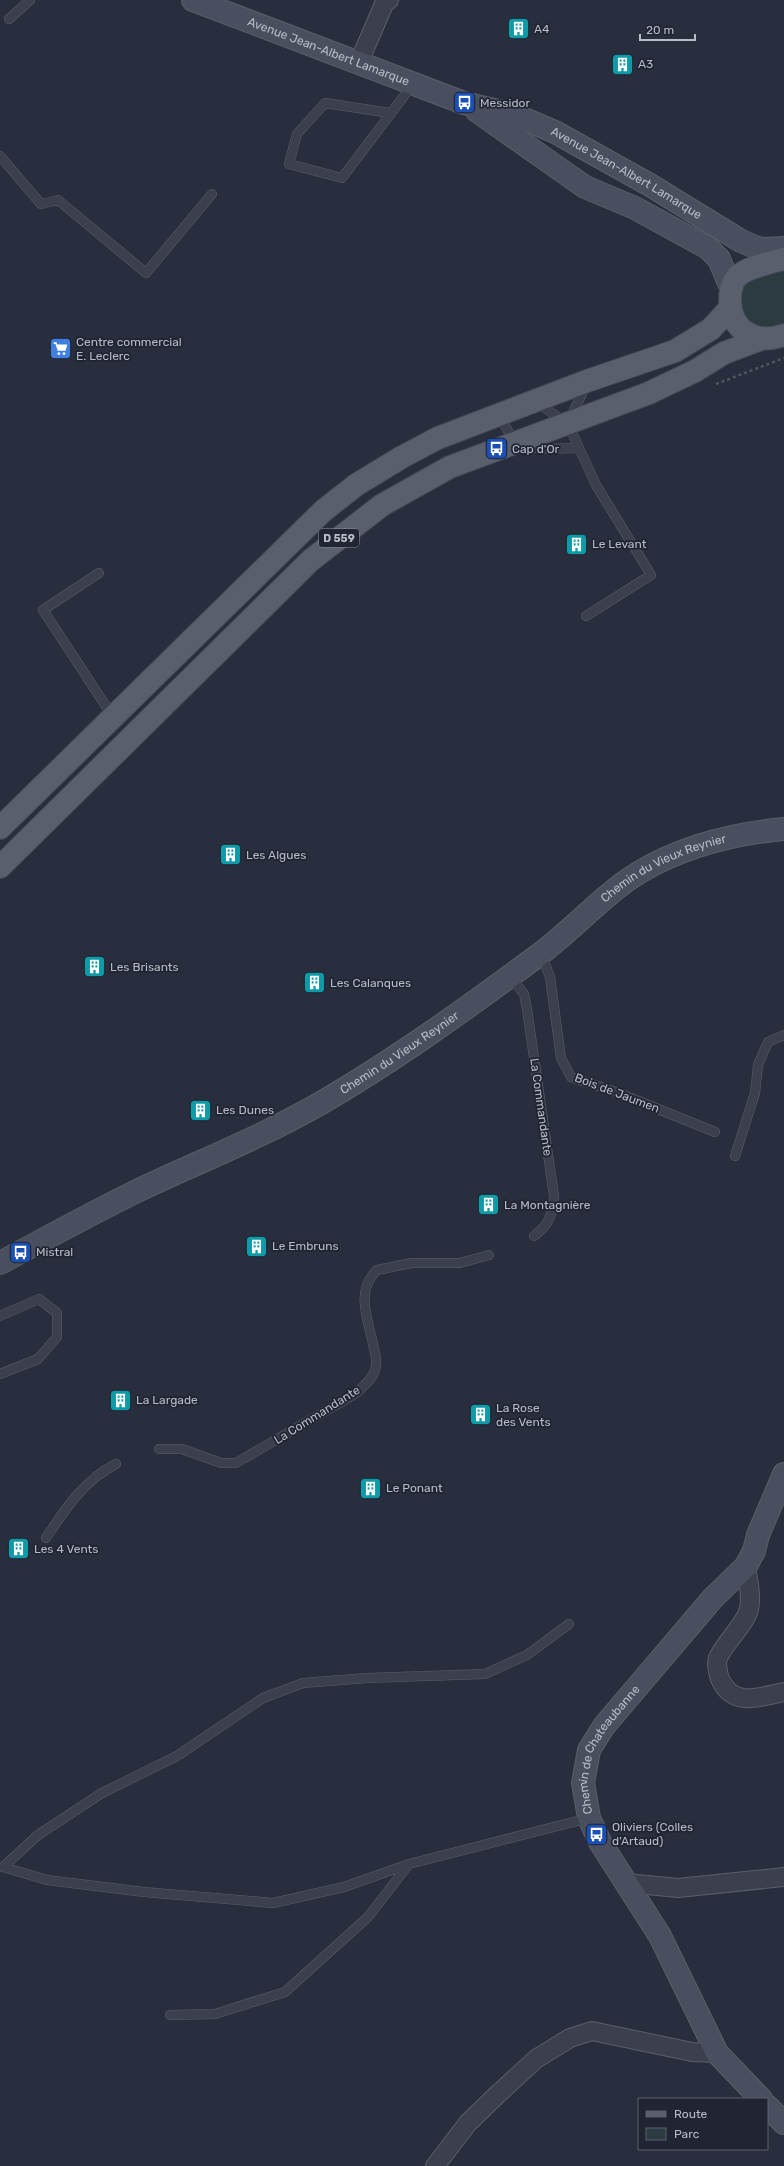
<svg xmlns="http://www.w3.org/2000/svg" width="784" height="2166" viewBox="0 0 784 2166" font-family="Rubik,sans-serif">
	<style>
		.green { fill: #2b3b3f }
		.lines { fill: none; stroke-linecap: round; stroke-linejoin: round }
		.lane-casing { stroke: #5a5e6b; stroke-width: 10 }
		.street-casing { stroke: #5a5e6b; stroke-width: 20 }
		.secondary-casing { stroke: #5a5e6b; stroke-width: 24 }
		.primary-casing { stroke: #454957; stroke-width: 24 }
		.path { stroke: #4a585d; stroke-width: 2.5; stroke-dasharray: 3 3; stroke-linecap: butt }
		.lane { stroke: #3c404e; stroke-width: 9 }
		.street { stroke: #3c404e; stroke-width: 18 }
		.secondary { stroke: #4a4f60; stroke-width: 22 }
		.primary { stroke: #5a5f6d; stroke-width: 22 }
		.labels { text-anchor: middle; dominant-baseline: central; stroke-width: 3.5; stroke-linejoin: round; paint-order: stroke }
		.shield { fill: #212533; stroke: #8b8f9b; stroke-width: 1 }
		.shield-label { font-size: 11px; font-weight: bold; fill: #b8bcc8 }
		.poi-label { font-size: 12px; fill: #b8bcc8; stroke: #212533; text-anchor: start }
		.street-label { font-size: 12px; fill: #b8bcc8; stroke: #212533 }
	</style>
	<rect width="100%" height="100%" fill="#282e3d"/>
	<path class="green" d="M784,259v76l-43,-5 -5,-52z"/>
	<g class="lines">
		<defs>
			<path id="lane" d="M9,19l21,-19
				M390,113l-65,-10 -28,31 -8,30 53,14 71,-94
				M0,156l41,48 17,-4 88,73 66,-79
				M536,402l32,22 28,61 55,90 -65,41
				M499,415l16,28 27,6 36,-1
				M570,419l16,-34
				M99,573l-56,37 70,107
				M541,953l9,24 11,81 10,19 45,15 99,40
				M510,976l14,18 3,15 27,187c-1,18 -5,29 -20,40
				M735,1156l20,-63 3,-28 10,-23 16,-7
				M0,1316l39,-17 18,14v24l-19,22 -38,15
				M159,1449h23l39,14h15l119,-69c7,-6 17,-14 20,-24 2,-6 1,-15 -1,-21 -5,-28 -20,-57 3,-79l35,-7h48l29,-8
				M46,1538c19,-29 38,-58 70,-74
				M569,1624l-42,31 -42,19 -118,4 -64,5 -40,15 -86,58 -75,37 -64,42 -35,32 44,13 97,12 129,11 71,-16 65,-23 180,-46
				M170,2015l45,-1 70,-22 83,-75 41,-53"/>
			<path id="street" d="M359,62l25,-58 5,-4
				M746,1566c2,14 6,29 3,43 -4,16 -24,33 -31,49 -2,5 0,16 2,21 13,29 39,18 64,13
				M626,1883l52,5 106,-11
				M435,2166l33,-43 31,-30 37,-34 34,-21 22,-7 100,21 25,1"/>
			<g id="secondary">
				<path id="s1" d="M193,0l271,103 51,12 40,17 95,53 91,56 19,8 24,-1"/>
				<path d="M477,111l108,76 50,21 73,40 11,11 12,29"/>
				<path id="s2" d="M0,1263c45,-24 90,-49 137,-72 61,-29 125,-54 184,-88 74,-43 146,-95 215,-146 30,-22 56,-50 86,-73 46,-34 106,-50 162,-55"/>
				<path id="s3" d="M761,2099l-44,-46 -57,-117 -60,-94 -11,-24 -6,-35 6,-33 15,-24 109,-128 33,-32 8,-15 4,-16 26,-61"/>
				<path d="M767,2106l17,17"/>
			</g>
			<path id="primary" d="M784,259c-12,3 -40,9 -48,19 -5,6 -6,16 -6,23 1,30 26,44 54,34
				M0,828l270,-265 53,-52 33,-26 46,-28 36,-19 149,-57 88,-30 36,-22 19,-21
				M0,867l311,-307 71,-55 68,-38 199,-74 46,-22 29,-18 40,-15"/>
		</defs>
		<use href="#lane" class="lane-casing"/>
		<use href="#street" class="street-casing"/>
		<use href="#secondary" class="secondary-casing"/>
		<use href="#primary" class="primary-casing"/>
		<path class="path" d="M716,384l68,-26"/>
		<use href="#lane" class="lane"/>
		<use href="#street" class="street"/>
		<use href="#secondary" class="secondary"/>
		<use href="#primary" class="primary"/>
	</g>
	<defs>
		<symbol id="building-square" viewBox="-11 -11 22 22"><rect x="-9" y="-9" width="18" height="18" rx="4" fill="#0f9aa8" stroke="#212533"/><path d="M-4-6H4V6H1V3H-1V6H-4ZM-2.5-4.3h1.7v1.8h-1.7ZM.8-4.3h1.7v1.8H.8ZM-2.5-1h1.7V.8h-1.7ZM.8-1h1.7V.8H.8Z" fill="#fff"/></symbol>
		<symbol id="bus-square" viewBox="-11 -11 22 22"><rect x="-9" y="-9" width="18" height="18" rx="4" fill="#1a4fb4" stroke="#212533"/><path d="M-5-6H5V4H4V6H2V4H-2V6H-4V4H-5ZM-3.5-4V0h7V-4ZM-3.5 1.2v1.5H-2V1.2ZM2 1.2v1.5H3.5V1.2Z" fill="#fff"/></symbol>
		<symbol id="supermarket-square" viewBox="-11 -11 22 22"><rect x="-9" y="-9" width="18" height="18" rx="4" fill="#3f7fe0" stroke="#212533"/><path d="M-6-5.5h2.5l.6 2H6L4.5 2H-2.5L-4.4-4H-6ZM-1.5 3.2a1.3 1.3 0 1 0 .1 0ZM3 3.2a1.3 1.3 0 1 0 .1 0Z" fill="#fff"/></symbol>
	</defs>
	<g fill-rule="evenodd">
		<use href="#building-square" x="506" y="16" width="25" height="25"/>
		<use href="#building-square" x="610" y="52" width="25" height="25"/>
		<use href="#bus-square" x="452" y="90" width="25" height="25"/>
		<use href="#supermarket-square" x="48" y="336" width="25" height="25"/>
		<use href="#bus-square" x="484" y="436" width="25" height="25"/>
		<use href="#building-square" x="564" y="532" width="25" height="25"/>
		<use href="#building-square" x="218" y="842" width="25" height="25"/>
		<use href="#building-square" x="82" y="954" width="25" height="25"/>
		<use href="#building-square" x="302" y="970" width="25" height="25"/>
		<use href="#building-square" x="188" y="1098" width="25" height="25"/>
		<use href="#building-square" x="476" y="1192" width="25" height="25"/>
		<use href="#building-square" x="244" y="1234" width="25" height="25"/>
		<use href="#bus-square" x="8" y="1240" width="25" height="25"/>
		<use href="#building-square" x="108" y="1388" width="25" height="25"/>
		<use href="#building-square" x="468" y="1402" width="25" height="25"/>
		<use href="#building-square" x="358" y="1476" width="25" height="25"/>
		<use href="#building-square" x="6" y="1536" width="25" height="25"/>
		<use href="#bus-square" x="584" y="1822" width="25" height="25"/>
	</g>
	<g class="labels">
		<rect class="shield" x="319" y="529" width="40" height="18" rx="3"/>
		<g class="shield-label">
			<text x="339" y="538">D 559</text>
		</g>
		<g class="poi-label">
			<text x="534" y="29">A4</text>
			<text x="638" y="64">A3</text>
			<text x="480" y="103">Messidor</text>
			<text x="76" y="342">Centre commercial<tspan x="76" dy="14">E. Leclerc</tspan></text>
			<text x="512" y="449">Cap d'Or</text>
			<text x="592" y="544">Le Levant</text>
			<text x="246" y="855">Les Algues</text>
			<text x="110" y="967">Les Brisants</text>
			<text x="330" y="983">Les Calanques</text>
			<text x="216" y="1110">Les Dunes</text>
			<text x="504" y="1205">La Montagnière</text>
			<text x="272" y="1246">Le Embruns</text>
			<text x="36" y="1252">Mistral</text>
			<text x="136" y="1400">La Largade</text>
			<text x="496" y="1408">La Rose<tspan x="496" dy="14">des Vents</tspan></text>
			<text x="386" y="1488">Le Ponant</text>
			<text x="34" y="1549">Les 4 Vents</text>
			<text x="612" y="1827">Oliviers (Colles<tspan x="612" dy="14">d'Artaud)</tspan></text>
		</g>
		<g class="street-label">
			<text stroke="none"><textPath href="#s1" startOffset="145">Avenue Jean-Albert Lamarque</textPath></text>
			<text stroke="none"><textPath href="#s1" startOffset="468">Avenue Jean-Albert Lamarque</textPath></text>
			<text stroke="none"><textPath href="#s2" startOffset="776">Chemin du Vieux Reynier</textPath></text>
			<text stroke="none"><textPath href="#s2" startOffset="452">Chemin du Vieux Reynier</textPath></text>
			<text transform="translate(617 1093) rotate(21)">Bois de Jaumen</text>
			<text transform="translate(541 1107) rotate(82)">La Commandante</text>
			<text transform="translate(317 1415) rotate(-32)">La Commandante</text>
			<text stroke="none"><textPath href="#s3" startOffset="408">Chemin de Chateaubanne</textPath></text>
		</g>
	</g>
	<rect x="638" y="2098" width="130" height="52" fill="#212533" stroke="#5d616f"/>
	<rect x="646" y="2111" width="20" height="6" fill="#5a5f6d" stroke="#5d616f"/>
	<text x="674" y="2118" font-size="12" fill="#b8bcc8">Route</text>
	<rect x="646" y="2128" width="20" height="12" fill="#2b3b3f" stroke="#5d616f"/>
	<text x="674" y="2138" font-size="12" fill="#b8bcc8">Parc</text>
	<path d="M640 34v6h55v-6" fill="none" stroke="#b8bcc8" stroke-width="2"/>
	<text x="646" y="34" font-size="12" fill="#b8bcc8" stroke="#212533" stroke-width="3" paint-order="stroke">20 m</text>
</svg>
